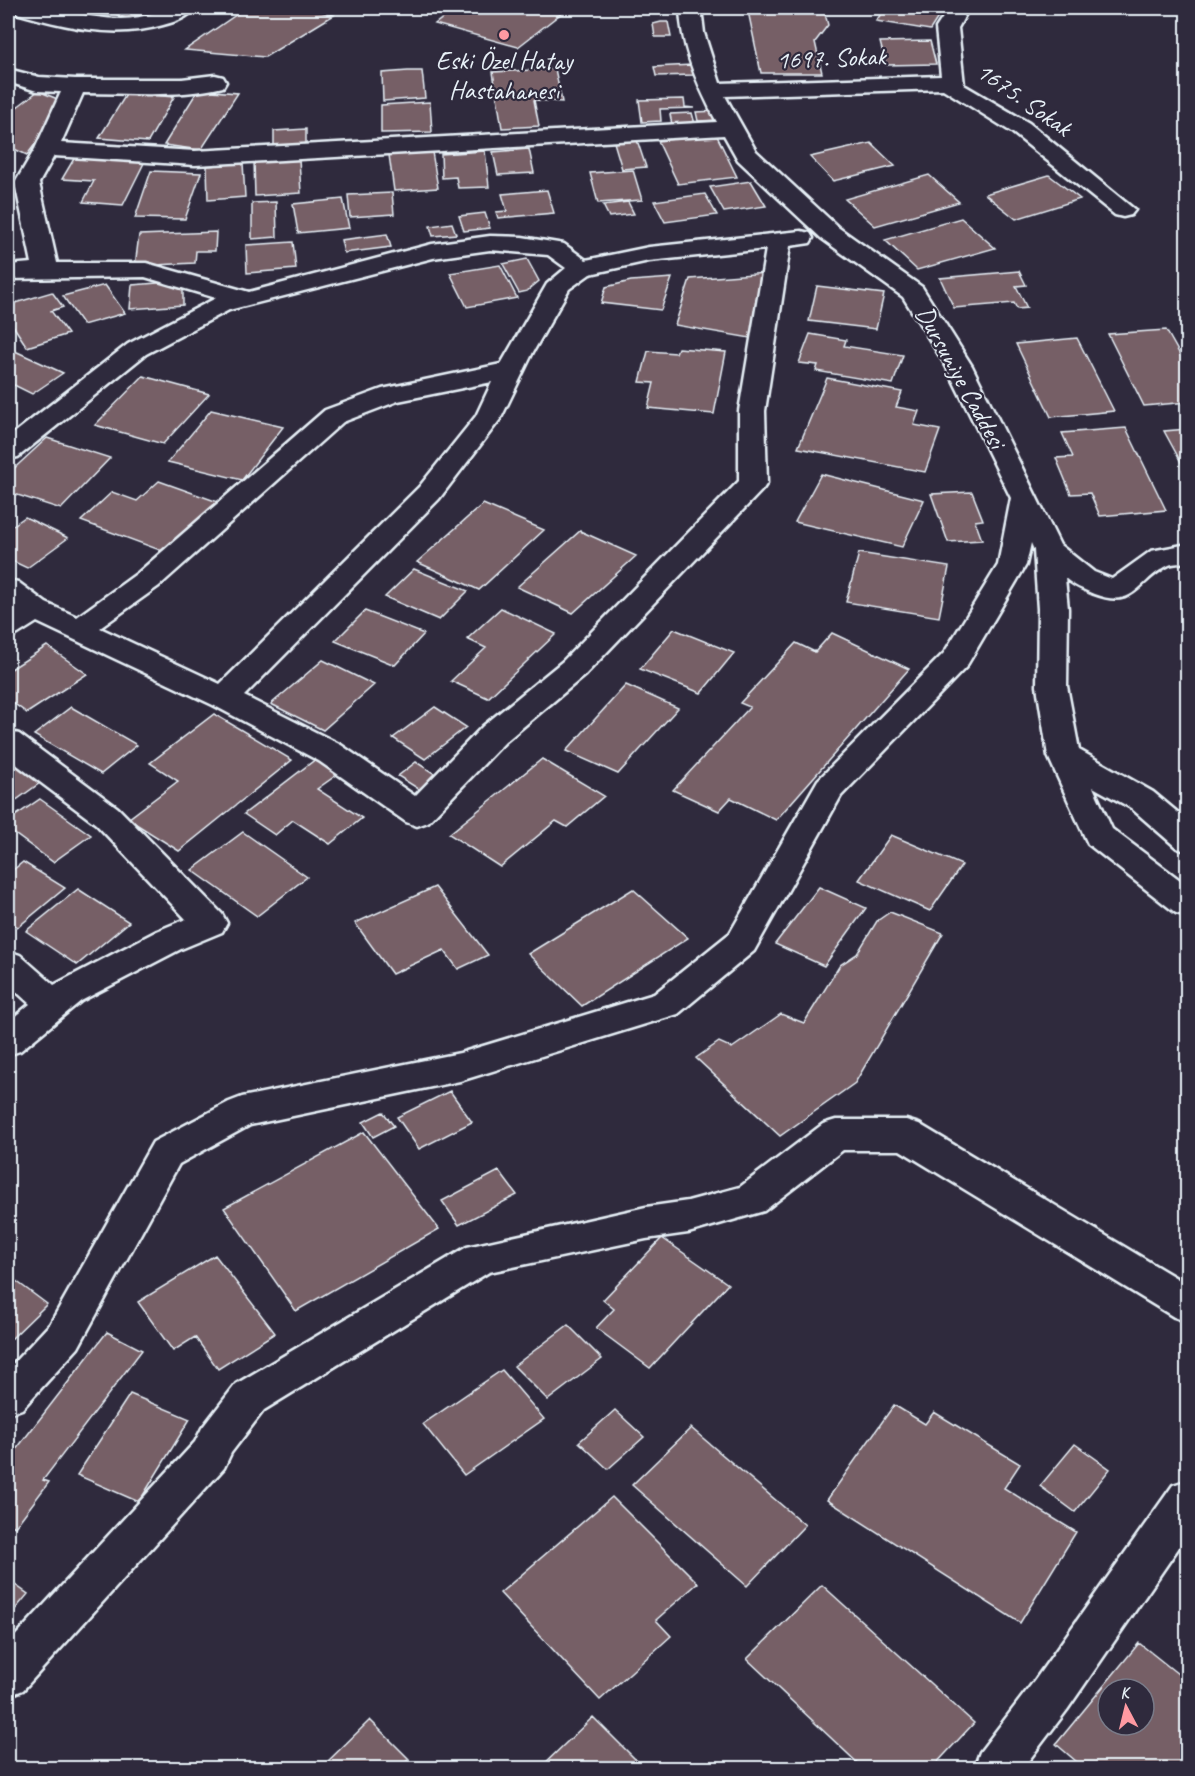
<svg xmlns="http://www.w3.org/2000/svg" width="1195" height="1776" viewBox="0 0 1195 1776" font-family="Caveat,sans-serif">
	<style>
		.building { fill: #765e66; stroke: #e8f1f8; stroke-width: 1.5; fill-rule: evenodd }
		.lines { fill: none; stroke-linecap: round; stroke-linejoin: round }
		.minor-casing { stroke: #e8f1f8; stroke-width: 5 }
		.minor { fill: #2f2a3d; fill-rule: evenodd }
		.poi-dot { fill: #ff9aa2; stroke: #2f2a3d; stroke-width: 2 }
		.labels { text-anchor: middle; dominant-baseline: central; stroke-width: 4.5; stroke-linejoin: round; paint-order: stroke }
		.far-street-label { font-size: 26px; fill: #e8f1f8; stroke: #2f2a3d }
		.far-poi-label { font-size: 26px; fill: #e8f1f8; stroke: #2f2a3d }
	</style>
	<rect width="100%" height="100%" fill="#2f2a3d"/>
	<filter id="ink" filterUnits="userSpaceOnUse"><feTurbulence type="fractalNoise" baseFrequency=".0167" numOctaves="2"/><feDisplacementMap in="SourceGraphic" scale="12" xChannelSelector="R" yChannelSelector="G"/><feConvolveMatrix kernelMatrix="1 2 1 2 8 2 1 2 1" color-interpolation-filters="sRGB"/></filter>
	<g filter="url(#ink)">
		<path class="building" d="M108,8h53l-23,14 -35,-12z
			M246,8h57l31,7 -69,42 -80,-7z
			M456,8h112l-50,39 -83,-23z
			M751,8h75l-2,2 4,15 -13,17 7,31h-61l-13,-62z
			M885,8h59l-14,22 -54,-9z
			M661,22h7l3,15h-16l-2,-13z
			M930,41l6,23 -50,1 -6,-23z
			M692,65l2,10 -38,1 -2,-9z
			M555,69l7,33 -28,-2 5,26 -37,2 -9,-56z
			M408,71h14l3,27 -42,3 -1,-28z
			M198,90l40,3 -37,57 -37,-5z
			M38,91l22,9 -9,23 -24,32 -19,-9v-32z
			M127,93l47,4 -26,45 -49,-4z
			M684,99l1,8 9,1 -34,1 1,12 -19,1 -3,-22z
			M430,102l2,30 -51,1v-28z
			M718,111l2,9 -22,1 -2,-9z
			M692,113l3,11 -23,1 -2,-11z
			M306,129v16l-32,2v-16z
			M716,134l21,43 -59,7 -20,-43z
			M636,137l10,30 -24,2 -9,-30z
			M871,143l24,23 -62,15 -23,-24z
			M529,149l5,24 -36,2 -5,-23z
			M485,151l4,36 -31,1 -2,-11 -14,1 -1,-24z
			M432,152l6,36 -44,3 -5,-36z
			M75,157l70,4 -22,44 -40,-3 11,-21 -32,-2z
			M299,159l2,34 -46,3 -1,-35z
			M243,163l2,34 -37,3 -1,-34z
			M633,170l9,30 -44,3 -8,-30z
			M151,171l50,2 -16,46 -50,-1z
			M929,175l30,27 -84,24 -30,-27z
			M1049,175l31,24 -64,20 -31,-25z
			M751,181l15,25 -42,6 -14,-25z
			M547,190l7,23 -56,5 -2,-6 11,-1 -5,-17z
			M392,193l2,21 -44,3 -2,-22z
			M705,194l12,21 -52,7 -11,-21z
			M343,199l6,29 -51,5 -5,-29z
			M276,202l1,35 -25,2v-36z
			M628,202l6,12 -25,3 -6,-12z
			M485,213l5,15 -26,3 -5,-15z
			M961,218l34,30 -78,22 -32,-30z
			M452,223l4,11 -23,2 -3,-10z
			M216,232l-1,19h-19l-1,12 -60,3 4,-31z
			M387,234l4,13 -47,6 -3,-13z
			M293,242l3,27 -49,4 -1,-28z
			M527,259l12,22 -12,10 -8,2 -16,-29z
			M500,265l17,33 -50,9 -17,-34z
			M1019,271l7,14 -10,1 11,22 -10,1 -3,-6 -60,5 -14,-30z
			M766,273l-16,65 -75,-13 15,-46z
			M672,278l-11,32 -60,-7 5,-16 25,-6z
			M183,281v24l-53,4 2,-24z
			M105,285l20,28 -42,12 -20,-29z
			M817,286l67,8 -8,35 -67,-8z
			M52,292l11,15 -12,4 17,23 -41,13 -19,-29v-13z
			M1166,330l22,39v33l-44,4 -36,-72z
			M810,334l36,6 -2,6 59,9 -10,29 -77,-13 2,-6 -19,-2z
			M1077,338l37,73 -63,6 -35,-73z
			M678,348l48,4 -12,62 -66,-6 6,-25 -14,-1 8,-31 28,2z
			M15,351l48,22 -31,21 -24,-12v-27z
			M143,376l66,18 -46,50 -68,-19z
			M827,378l75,14 -6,15 23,4 -5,14 26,5 -15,42 -127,-24z
			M211,410l72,17 -41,53 -74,-18z
			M1126,428l40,82 -66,6 -10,-23 -19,1 -15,-36 17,-1 -11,-24z
			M1188,429v46l-24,-44z
			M47,438l63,20 -49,51 -53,-17v-18z
			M821,474l103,26 -22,47 -107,-25z
			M159,481l59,21 -53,50 -84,-31 31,-29 25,9z
			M972,492l11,28 -8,1 7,19 -34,2 -17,-48z
			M483,504l61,26 -65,60 -62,-28z
			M25,517l43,21 -41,30 -19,-9v-30z
			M580,531l56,25 -63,57 -56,-26z
			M859,553l90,14 -10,50 -93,-15z
			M414,569l54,22 -29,29 -54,-23z
			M501,608l55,26 -68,64 -37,-17 35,-33 -19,-9z
			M365,611l59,23 -29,31 -60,-24z
			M674,629l60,24 -33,40 -61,-24z
			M832,633l77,36 -133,151 -45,-22 -12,13 -46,-21 77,-83 -10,-4 56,-60 19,9z
			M47,646l40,28 -60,39 -19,-14v-28z
			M323,660l51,25 -51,45 -52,-26z
			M626,685l52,23 -60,66 -52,-23z
			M71,707l66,38 -36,29 -67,-39z
			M435,707l31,20 -41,32 -32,-21z
			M214,714l78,46 -113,91 -51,-32 50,-38 -28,-18z
			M8,755l36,25 -36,26z
			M316,759l22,15 -21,15 45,29 -32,26 -37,-24 -18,15 -31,-21z
			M542,759l62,37 -37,31 -11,-6 -56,46 -51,-33z
			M416,762l27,17 -18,14 -27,-17z
			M40,799l51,36 -38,27 -45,-33v-8z
			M243,832l64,45 -50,39 -65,-46z
			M891,835l71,30 -32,46 -71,-31z
			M23,862l42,26 -47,39 -10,-7v-46z
			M435,887l53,68 -30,14 -14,-19 -52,24 -37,-51z
			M819,887l47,21 -42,58 -49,-22z
			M78,889l51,33 -52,43 -51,-34z
			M633,889l55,49 -106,68 -54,-52z
			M890,912l53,21 -88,150 -75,53 -84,-78 23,-16 13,6 49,-34 23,9 36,-58 17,-11 20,-33z
			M450,1091l22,31 -53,27 -22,-32z
			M383,1112l11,14 -21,11 -10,-15z
			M364,1132l75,97 -143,82 -72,-103z
			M499,1171l18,24 -58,30 -17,-24z
			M662,1238l66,46 -78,84 -54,-40 18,-19 -11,-9z
			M215,1255l60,78 -57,36 -23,-32 -22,14 -35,-49z
			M8,1275l39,29 -39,38z
			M568,1325l34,34 -54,41 -34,-34z
			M107,1332l35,18 -99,130 6,2 -34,45 -7,-4v-63z
			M502,1370l42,49 -80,56 -41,-51z
			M130,1394l60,25 -51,83 -62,-27z
			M894,1405l31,19 9,-12 86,52 -16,24 72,44 -56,91 -193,-123z
			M615,1410l29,27 -36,32 -29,-27z
			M691,1428l114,97 -58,61 -115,-101z
			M1075,1444l35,25 -35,43 -35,-26z
			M612,1497l86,86 -42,37 15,16 -71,64 -100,-107z
			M8,1580l20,14 -20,24z
			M822,1585l152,138 -42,45h-69l-116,-109z
			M1139,1643l49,39v81l-5,5h-99l-28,-24zM1108,1689h36v36h-36z
			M593,1717l51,51h-104z
			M370,1720l39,39 -10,9h-78z"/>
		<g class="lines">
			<defs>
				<path id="minor" d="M9,8c38,-4 75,11 112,11 28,0 46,-14 74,-11 -7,10 -21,14 -32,17 -51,15 -101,1 -150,-13z
					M680,8h21l3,25 16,50 221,-7 -5,-48 13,-20h20l-11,20 6,57 65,38 106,87 -4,5 -8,2 -8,-2 -102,-82 -70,-44 -218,7 31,55 83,77 83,59 50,79 88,179 34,27 18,7 39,-28 37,-7v18c-6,1 -14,1 -19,3 -32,15 -33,45 -75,29 -11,-5 -20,-8 -29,-16l3,31 -1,77 12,64 74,42 35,29v31l-11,-4 -46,-40 -38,-21 19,42 76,57v30l-12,-3 -88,-69 -40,-88 -11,-70 1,-77 -4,-59 -3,-7 -5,22 -60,102 -125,129 -87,155 -76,63 -218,67 -210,44 -71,39 -101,184 -56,61 -14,5v-45l42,-45 103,-182 76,-40 13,-5 218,-44 194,-59 76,-61 88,-153 126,-127 54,-88 13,-67 -65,-132 -43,-69 -82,-59 -83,-78 -14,-25 -529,30 -141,-9 -15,27 18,80h89l103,29 183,-48 58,-8 32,1 42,7 22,16 63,-13 152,-16 9,2 3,5 -3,5 -20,3 -25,165 2,72 -4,6 -178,186 -80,67 -77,80 -11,4 -11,-4 -87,-61 -106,-56 -176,-83 -19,12 -10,3v-23l8,-5 -8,-6v-23l10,2 28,21 31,14 62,-45 186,-162 57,-21 119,-25 46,-80 19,-16 -18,-13 -58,-5 -57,8 -204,52 -83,44 -128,103 -10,2v-21l120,-94 88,-46 -71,-21 -137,2v-14l24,-2 -17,-80 20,-34 26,-57 -24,-1 -29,-9v-13l31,8 36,2h107l33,-4 8,2 3,5 -3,5c-45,11 -94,6 -140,6l-22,50 134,8 522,-29c-19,-35 -36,-75 -37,-114zM766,249l-27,162v70l-176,180 -80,65 -68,70 -74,-51 -97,-49 195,-197 62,-81 32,-66 36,-63 21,-15 59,-13zM492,382l-16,34 -57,71 -199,197 -120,-56 59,-42 184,-164 55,-21z
					M8,731l11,3 99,74 104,106 5,9 -5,9 -41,17 -100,52 -61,50 -12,4v-33l22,-18 -22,-20v-33l12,4 34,30 103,-54 29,-12 -90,-95 -88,-66z
					M836,1120h70l13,4 269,161v37l-14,-5 -274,-167h-57l-79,61 -76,22 -42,6 -157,33 -225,138 -33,43 -7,15 -201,222 -15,6v-52l187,-202 7,-14 34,-44 231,-137 179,-40 42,-6 52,-14 83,-63z
					M1188,1480v54l-121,176 -44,58h-49l6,-16 55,-72 138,-195z"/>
			</defs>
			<use href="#minor" class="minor-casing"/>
			<use href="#minor" class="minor"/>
		</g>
	</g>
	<circle class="poi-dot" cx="504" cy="35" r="6"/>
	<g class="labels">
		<g class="far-street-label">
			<text transform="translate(831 58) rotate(-2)">1697. Sokak</text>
			<text transform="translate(1024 99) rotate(35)">1675. Sokak</text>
			<text transform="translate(961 377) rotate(61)">Dursuniye Caddesi</text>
		</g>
		<g class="far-poi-label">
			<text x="504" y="60">Eski Özel Hatay<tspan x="504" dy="30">Hastahanesi</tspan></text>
		</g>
	</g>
	<rect width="1195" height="1776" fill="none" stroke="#2f2a3d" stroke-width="30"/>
	<rect x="15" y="15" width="1165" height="1746" fill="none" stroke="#e8f1f8" stroke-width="2" filter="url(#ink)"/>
	<g transform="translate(1126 1707) rotate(353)"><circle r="28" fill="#2f2a3d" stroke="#797a88" stroke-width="1.5"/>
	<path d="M0-4.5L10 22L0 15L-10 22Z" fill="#ff9aa2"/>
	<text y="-9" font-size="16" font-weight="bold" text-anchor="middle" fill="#e8f1f8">K</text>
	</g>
</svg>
